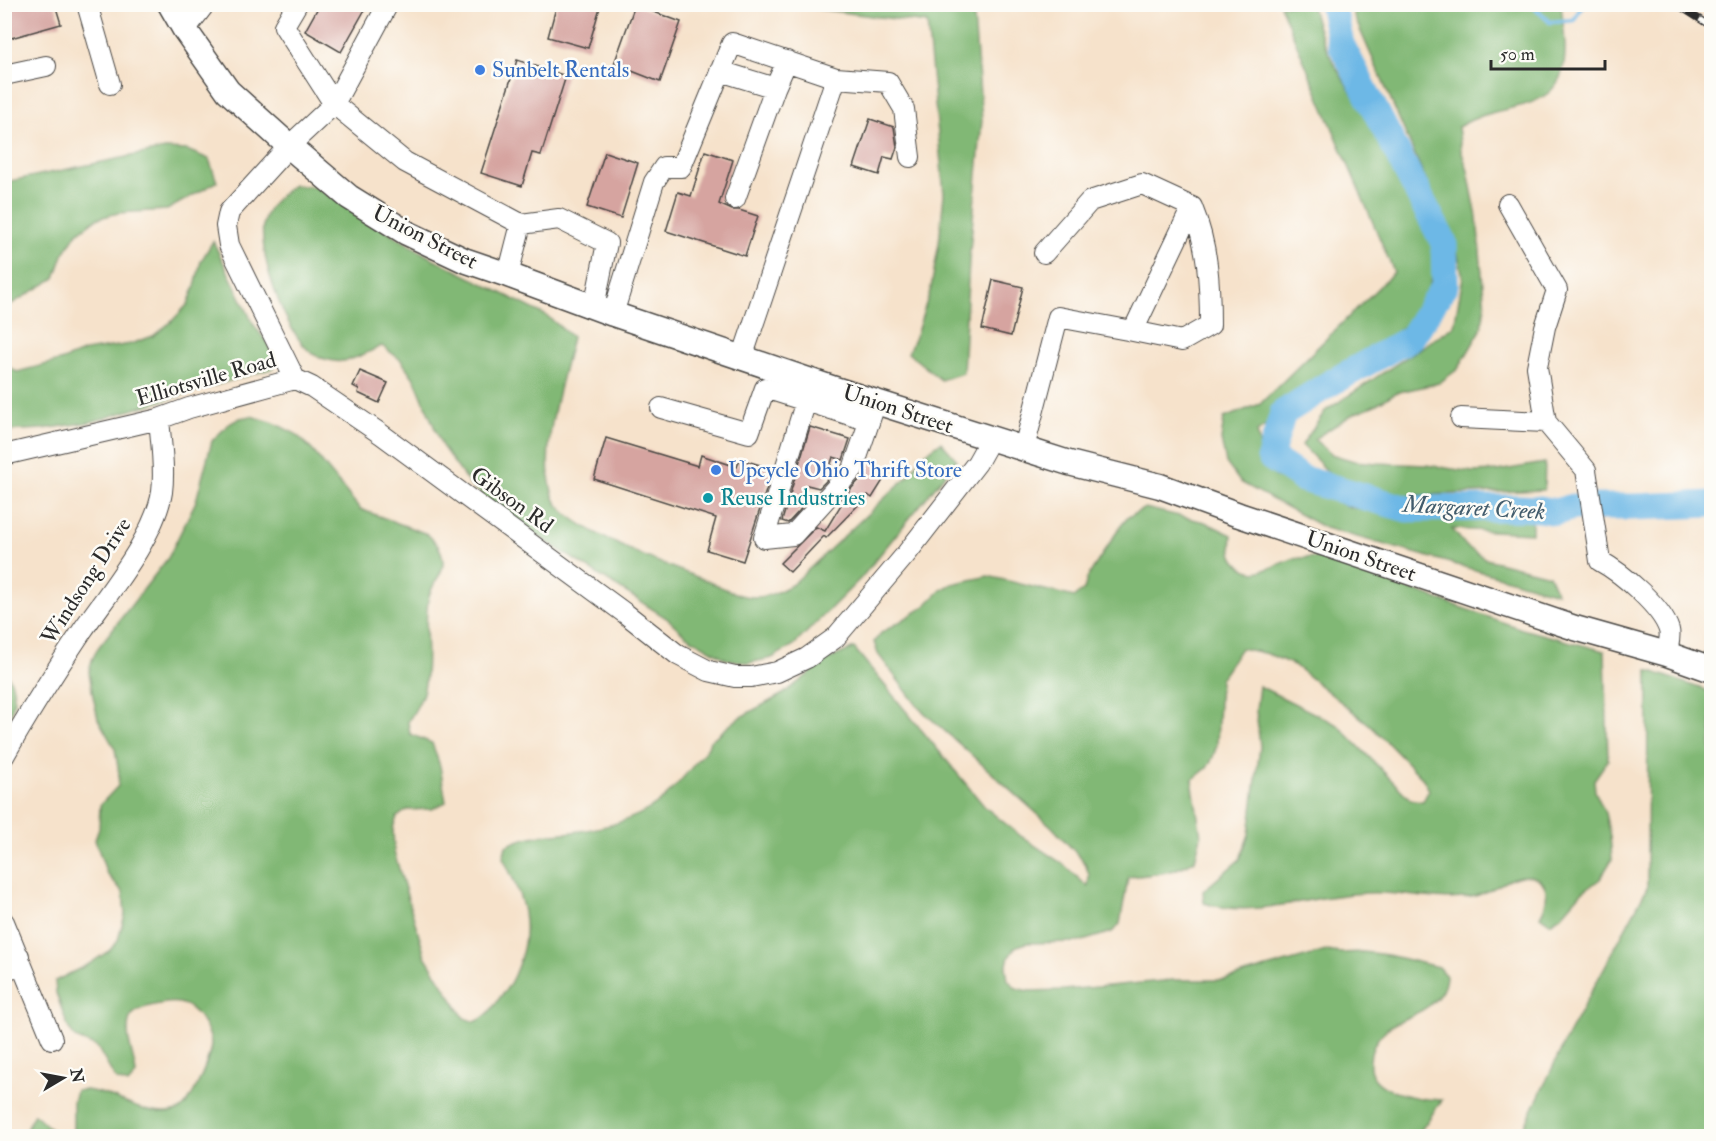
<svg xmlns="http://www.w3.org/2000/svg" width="1716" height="1141" viewBox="0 0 1716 1141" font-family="'IM FELL Double Pica',serif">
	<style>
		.forest { fill: #81b874; stroke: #567250; stroke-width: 1.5 }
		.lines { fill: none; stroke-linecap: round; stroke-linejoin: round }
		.stream { stroke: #6db8e6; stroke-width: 4.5 }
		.river { stroke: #6db8e6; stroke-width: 27 }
		.building { fill: #d6a4a0 }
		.minor-casing { stroke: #494643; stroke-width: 22 }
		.major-casing { stroke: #494643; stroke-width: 27 }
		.minor { stroke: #fff; stroke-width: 20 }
		.major { stroke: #fff; stroke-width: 24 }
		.rail-casing { stroke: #2b2b2b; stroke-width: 7 }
		.rail { stroke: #fdfcf7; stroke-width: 4.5; stroke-dasharray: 14; stroke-linecap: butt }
		.shop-dot { fill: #3f7fe0; stroke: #fdfcf7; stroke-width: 2 }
		.culture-dot { fill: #0f9aa8; stroke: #fdfcf7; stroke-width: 2 }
		.labels { text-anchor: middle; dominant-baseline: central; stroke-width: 5; stroke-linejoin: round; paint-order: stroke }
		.shop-label { font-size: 22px; fill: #366cbe; stroke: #fdfcf7; text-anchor: start }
		.street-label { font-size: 22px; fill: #2b2b2b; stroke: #fdfcf7 }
		.culture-label { font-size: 22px; fill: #0d838f; stroke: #fdfcf7; text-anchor: start }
		.water-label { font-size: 24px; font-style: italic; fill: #425c6c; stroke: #fdfcf7 }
	</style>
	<rect width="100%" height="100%" fill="#fdfcf7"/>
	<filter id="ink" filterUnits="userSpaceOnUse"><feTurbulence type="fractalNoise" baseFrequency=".0167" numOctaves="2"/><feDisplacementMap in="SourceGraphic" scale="12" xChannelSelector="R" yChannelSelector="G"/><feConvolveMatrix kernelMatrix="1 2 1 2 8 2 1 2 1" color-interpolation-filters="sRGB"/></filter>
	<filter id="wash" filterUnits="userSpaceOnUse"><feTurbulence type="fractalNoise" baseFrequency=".008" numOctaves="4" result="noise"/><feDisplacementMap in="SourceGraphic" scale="24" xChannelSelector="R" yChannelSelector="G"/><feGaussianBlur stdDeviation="1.35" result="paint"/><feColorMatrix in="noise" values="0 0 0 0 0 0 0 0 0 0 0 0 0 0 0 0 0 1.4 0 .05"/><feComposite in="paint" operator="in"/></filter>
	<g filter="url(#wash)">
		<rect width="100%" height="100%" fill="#f6e2cb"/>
		<path class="forest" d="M785,5h188l9,115 -13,142 -6,111 -22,7 -33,-27 9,-21 14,-44 8,-45 5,-49 -17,-171z
			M1280,5h32c8,45 37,81 59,120 18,33 34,67 51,100l8,9 4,11 1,24 -12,35 -15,19 -50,38 -101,71 5,24 13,21 77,31 180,11v14l-80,-4 15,18 19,12 63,16 8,18 -232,-65 -85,-46 -14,-19 -5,-23 3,-22 36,-14 134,-132z
			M1353,5h208c5,44 15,88 -41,101 -24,6 -40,8 -62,21l3,23 7,21 9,46 8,91 -4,22 -23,39 -19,14 -44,10 -20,12 -22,9 -39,25 17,15 23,7 23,2 49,2 47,7 24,-1 48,-8 -1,27 -143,6 -25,-4 -44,-16 -30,-31 23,-34 129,-85 9,-49 -6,-26 -103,-235z
			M165,149l22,1 22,9 8,23 -50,28 -49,3 -22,6 -20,15 -13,21 -8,23 -50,30v-126z
			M293,185l23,2 110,68 121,61 25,21c-10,47 -35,115 -18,161 12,31 121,71 154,83 12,5 29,15 42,16 17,1 29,-5 43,-13l116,-109 13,-19 19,-14 16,18 -96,118 -67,67 -22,13 -23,5 -23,-4 -41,-24 -17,-16 -140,-89 -58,-45 -28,-39 -27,-66 -14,-20 -19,-14c-12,5 -35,18 -48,15 -6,-1 -16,-4 -21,-7 -28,-20 -54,-96 -50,-130 3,-17 17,-29 30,-39z
			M213,241l41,84 15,20 5,23 -183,54 -48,7 -38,2 -1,-67 13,8 46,-12 22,-9 46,-7 22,-8 19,-15 16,-17 8,-21 5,-22z
			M251,416l23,7 22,11 17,17 47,58 67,25c9,8 15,15 16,27 1,12 -11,23 -14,35 -7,30 2,62 -5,93 -2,12 -10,22 -16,33l2,12 22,9 8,23 6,36 -14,7 -25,1 -10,7 -4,11 1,24 31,104 39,62 11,4c14,-6 17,-14 26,-26 8,-9 12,-17 16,-28 17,-42 6,-71 -14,-110l3,-12c24,-12 42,-11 68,-14 30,-4 67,-13 90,-34 16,-15 29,-33 43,-49l3,-8 29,-23 44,-24 44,-34 27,-12 131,159 37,30 41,27 25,23 1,-12 -4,-12 -9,-10 -24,-26 -133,-119 -41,-54 -4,-12 7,-9 43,-26 17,-17 11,-6 36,-8 86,21 10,-7 3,-12 33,-51 8,-10 17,-9 60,14 27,13c-1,10 -2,19 5,27 17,21 36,2 56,-3 10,-2 19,-2 29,-1l200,71 83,22 3,109 -14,20 1,11 10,22 5,23 2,23 -12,20 -19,14 -20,23 -11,7 -10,-7c8,-13 12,-36 -10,-40 -21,-3 -38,18 -59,21 -34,6 -69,-6 -104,-4 -54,1 -110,27 -163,10l-1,-12 37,-32 9,-25 11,-87 -4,-37 3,-24 79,39 73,75 12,1 6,-11 -6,-11 -53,-54 -76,-60 -26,-11 -27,-6 -21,31 -3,66 -4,12 -6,11 -15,12 9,56 -6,24c-24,15 -41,14 -67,17l-8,47 -8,8 -33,10 -53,1 -11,4 -6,10 -3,11 2,12 8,8 12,3 36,-1 110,-10h50l102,-29 14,2 23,-1 25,3 50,12 8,9c-1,13 -6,19 -15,28 -12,11 -31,14 -44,25 -10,9 -16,18 -17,32 -4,32 49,38 72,39l-25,36h-1344v-34l3,-12c32,-4 68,32 102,21 13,-5 34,-56 33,-69 -1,-8 -5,-15 -9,-21 -14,-22 -29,-21 -52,-15 -8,2 -19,6 -21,15 -4,20 6,36 7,54l-8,9 -12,-4 -19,-33 -22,-9 -7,-11 -12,-34 -1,-12 34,-17 21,-14 8,-10 7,-25 -2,-23 -16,-18 -12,-34 4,-12 1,-23 18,-19 1,-12 -4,-25 -17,-30 -5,-23 -4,-24 3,-12 6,-12 70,-90 28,-57 16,-60 17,-17 11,-6z
			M1648,670l63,22v444h-191l47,-99 80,-149z
			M5,671c11,15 11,29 5,45l-5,2z
			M34,1114c10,7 15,15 24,22h-35z"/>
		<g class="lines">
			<path class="stream" d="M1531,4l19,18 24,-2 9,-16"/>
			<path class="river" d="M1332,4l9,40 103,199 1,42 -34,53 -82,46 -46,29 -13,44 33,22 104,30 110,-1 23,1 16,3 17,-5h60l79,-3"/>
		</g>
		<g id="blocks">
			<path class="building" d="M4,4h51l6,20 -57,16z
				M320,4h48l-27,48 -36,-21z
				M557,4h44l-13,44 -40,-11z
				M635,5l46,17 -21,60 -46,-18z
				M517,60l49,16 -25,79 -9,-2 -10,33 -41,-13z
				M870,119l24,8 3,20 -4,12 -9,-2 -5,18 -25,-8z
				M705,151l28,9 -14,44 13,6h7l19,6 -13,40 -79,-25 12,-39 13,4z
				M605,152l33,11 -17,55 -34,-11z
				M993,280l30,7 -12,49 -29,-7z
				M360,371l28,12 -9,20 -21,-10 1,-4 -6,-3z
				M810,427l40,12 -7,21 -10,-3 -7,24 -7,7 -12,-3 -7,25 -12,13 -6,-2z
				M606,438l92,28 3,-11 36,12 3,-8 33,10 -30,92 -36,-11 9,-32 -122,-39z
				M868,462l19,12 -15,24 -4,-3 -42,43 -2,-2 -34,36 -10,-9 36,-36 9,4 25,-41 12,-13z"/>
		</g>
	</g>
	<g filter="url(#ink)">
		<use href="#blocks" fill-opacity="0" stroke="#494643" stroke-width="1.5"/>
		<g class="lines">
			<defs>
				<path id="minor" d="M87,4l23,80
					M297,4l-13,22 50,78 54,-100
					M185,30l20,-26
					M720,71l55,17
					M4,75l42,-9
					M836,78l52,4 16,27 6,48
					M735,199l40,-111 12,-27
					M1508,204l49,86 -12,37 -8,40 9,55 40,48 14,91c22,12 62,46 69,69 2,7 -1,16 -2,24
					M521,224l38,-5 48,24 -13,64
					M613,314l41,-132 10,-15h17l51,-124 104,35 -94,280
					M1133,331l49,10 28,-16c0,-42 -2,-79 -18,-118
					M295,379l17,8 69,47 245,180 52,41 31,16 26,6h16l26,-5 30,-14 28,-20 72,-85 70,-90 14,-25
					M295,379l-66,-134 -3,-19 3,-14 60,-66 45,-42 71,58 116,62 -13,51
					M812,381l-48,157 29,-3 60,-66 23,-67
					M661,408l88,25 16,-45 104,33
					M1461,418l85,4
					M1024,448l34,-131 75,14 59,-124 -50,-23 -52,17 -46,52
					M4,455l155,-36 30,-11 106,-29
					M4,756c25,-44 50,-83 78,-125 26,-38 73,-94 80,-139 3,-24 -1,-49 -3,-73
					M4,922l48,117
					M4,974l15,-18"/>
				<path id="major" d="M170,4l15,26 43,61 61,55 60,51 58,36 57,27 44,15 105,39 219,74 237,75 91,23 79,29 336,113 92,26 45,16"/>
			</defs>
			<use href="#minor" class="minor-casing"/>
			<use href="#major" class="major-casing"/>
			<use href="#minor" class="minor"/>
			<use href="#major" class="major"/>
			<defs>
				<path id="rail" d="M1676,4l36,23"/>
			</defs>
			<use href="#rail" class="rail-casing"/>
			<use href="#rail" class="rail"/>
		</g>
	</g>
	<g class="shop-dot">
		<circle cx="480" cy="70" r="6"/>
		<circle cx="716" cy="470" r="6"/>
	</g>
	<circle class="culture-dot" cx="708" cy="498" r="6"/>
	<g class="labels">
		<g class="shop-label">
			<text x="492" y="70">Sunbelt Rentals</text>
			<text x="728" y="470">Upcycle Ohio Thrift Store</text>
		</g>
		<g class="street-label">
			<text transform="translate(425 237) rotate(27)">Union Street</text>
			<text transform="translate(206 379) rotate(-16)">Elliotsville Road</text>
			<text transform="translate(898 409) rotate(18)">Union Street</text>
			<text transform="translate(512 500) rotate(36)">Gibson Rd</text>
			<text transform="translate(1361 556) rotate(19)">Union Street</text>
			<text transform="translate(86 581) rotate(-57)">Windsong Drive</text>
		</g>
		<g class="culture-label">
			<text x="720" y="498">Reuse Industries</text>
		</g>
		<g class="water-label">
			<text transform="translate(1474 508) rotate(3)">Margaret Creek</text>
		</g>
	</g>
	<rect width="1716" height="1141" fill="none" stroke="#fdfcf7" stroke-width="24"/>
	<g transform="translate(63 1078) rotate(80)" stroke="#fdfcf7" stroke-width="4.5" paint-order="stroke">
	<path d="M0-4.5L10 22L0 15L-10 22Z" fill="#2b2b2b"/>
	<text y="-9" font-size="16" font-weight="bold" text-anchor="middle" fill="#2b2b2b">N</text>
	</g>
	<path d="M1491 60v9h114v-9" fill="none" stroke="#2b2b2b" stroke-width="3"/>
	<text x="1500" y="60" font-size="18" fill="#2b2b2b" stroke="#fdfcf7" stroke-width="4.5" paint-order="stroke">50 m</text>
</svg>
